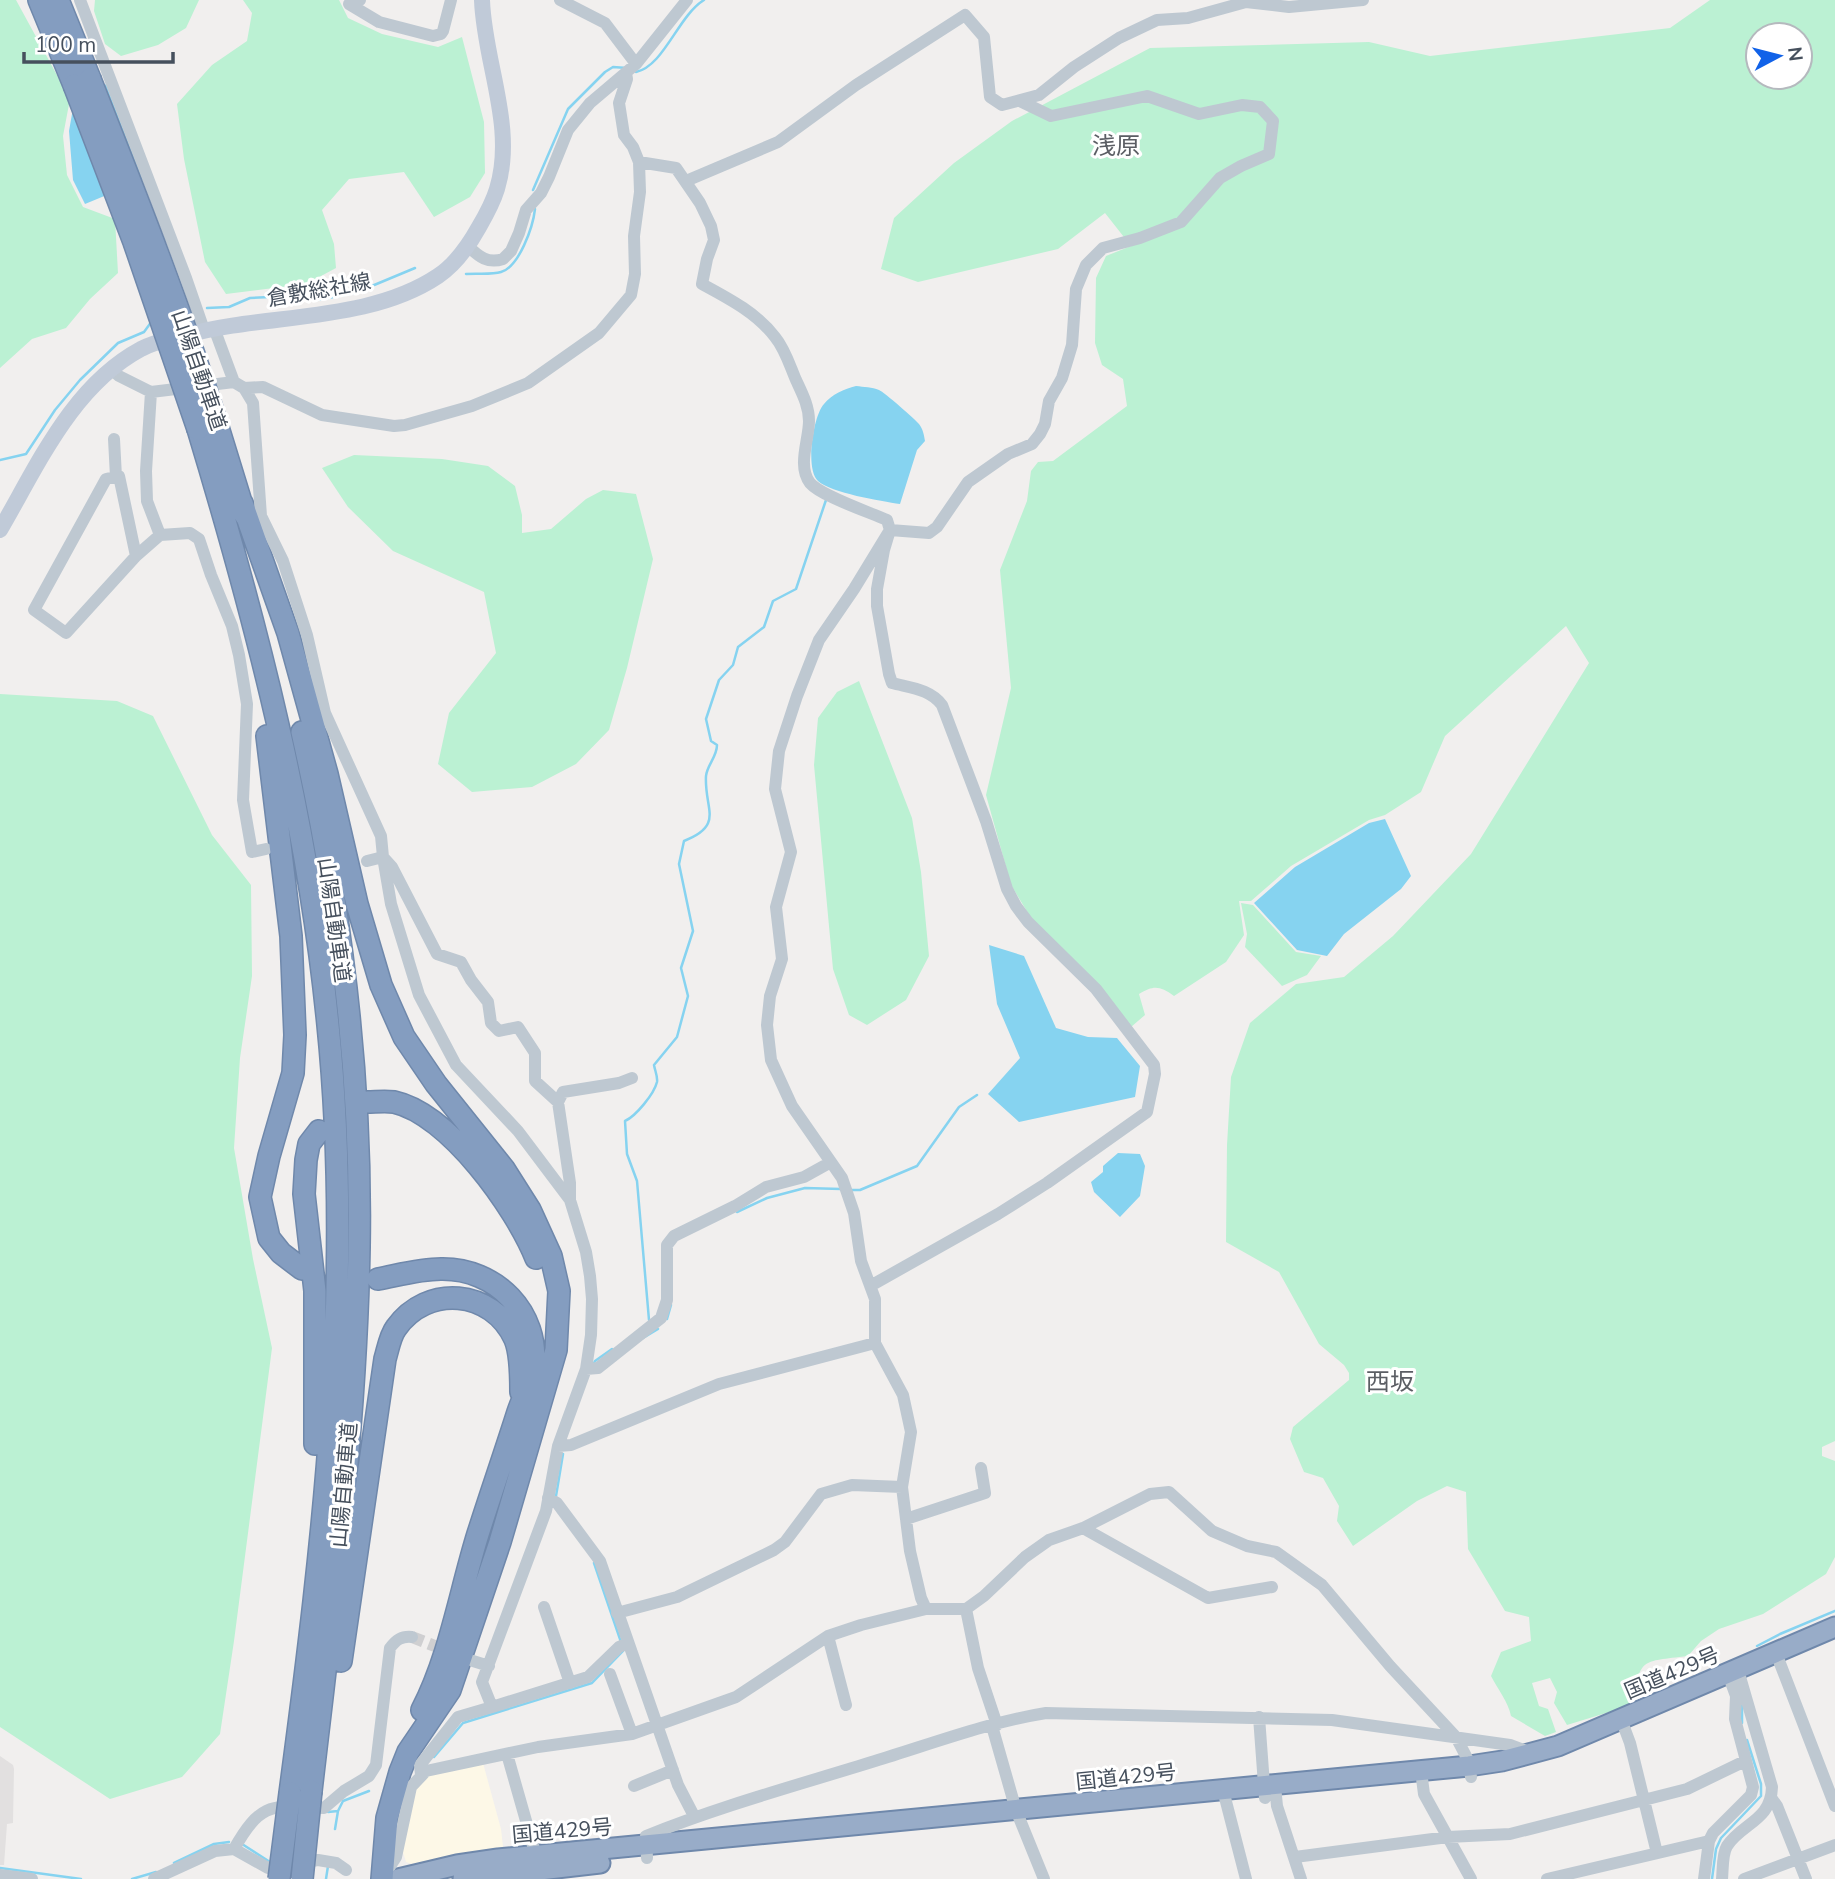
<svg xmlns="http://www.w3.org/2000/svg" width="1835" height="1879" viewBox="0 0 1835 1879" font-family="'Nunito Sans','Noto Sans JP',sans-serif">
	<style>
		.commercial { fill: #fdf8e7 }
		.education { fill: #e2e0e0 }
		.green { fill: #bbf1d3; fill-rule: evenodd }
		.water { fill: #86d3f0 }
		.lines { fill: none; stroke-linecap: round; stroke-linejoin: round }
		.stream { stroke: #86d3f0; stroke-width: 2.5 }
		.minor-tunnel { stroke: #cfcfd1; stroke-width: 12; stroke-dasharray: 12 6; stroke-linecap: butt }
		.trunk-casing { stroke: #6f88ab; stroke-width: 23 }
		.motorway-casing { stroke: #6f88ab; stroke-width: 24 }
		.minor { stroke: #bec8d1; stroke-width: 12 }
		.secondary { stroke: #c0cad8; stroke-width: 16 }
		.trunk { stroke: #98acc8; stroke-width: 19 }
		.motorway { stroke: #849dc0; stroke-width: 21 }
		.motorway-bridge-casing { stroke: #6f88ab; stroke-width: 24; stroke-linecap: butt }
		.motorway-bridge { stroke: #849dc0; stroke-width: 21 }
		.labels { text-anchor: middle; dominant-baseline: central; stroke-width: 6; stroke-linejoin: round; paint-order: stroke }
		.street-label { font-size: 21px; fill: #46505d; stroke: #fff }
		.quarter-label { font-size: 24px; fill: #5b5e64; stroke: #fff }
	</style>
	<rect width="100%" height="100%" fill="#f1efee"/>
	<path class="commercial" d="M483,1763l18,66 2,18 -45,7 -46,10 -6,-2 -4,-13 13,-58 9,-14z"/>
	<path class="education" d="M0,1756l13,9 1,4 -1,54 -6,1 -3,41h-4z"/>
	<path class="green" d="M0,0h16l54,99 -7,37 4,39 16,32 32,12 3,54 -28,26 -24,29 -34,11 -32,29z
		M95,0h104l-13,28 -28,17 -37,11 -16,-12 -11,-33z
		M243,0h96l9,18 34,16 56,13 24,-10 22,85 1,51 -15,24 -36,20 -30,-45 -55,7 -27,31 12,34 2,24 -30,16 -80,10 -21,-32 -21,-103 -7,-55 35,-39 35,-24 5,-28z
		M1710,0h125v1441l-13,6v9l13,5v96l-9,17 -63,40 -44,15 -18,12 -13,15c-48,6 -47,1 -56,49l-65,20 -13,-22 3,-11 -7,-14 -18,5 7,23 9,3 8,23 -11,4 -34,-20c-3,-15 -13,-26 -20,-40l10,-24 30,-11 -2,-24 -24,-6 -37,-62 -2,-57 -19,-6 -30,15 -64,45 -16,-25 2,-15 -16,-28 -19,-6 -14,-33 3,-12 56,-47v-7l-5,-8 -25,-21 -40,-72 -53,-30 1,-97 4,-68 19,-54 46,-39 48,-7 49,-41 78,-82 118,-191 -23,-37 -121,110 -24,56 -36,23 -16,5 -78,46 -40,35h-12l5,34 -18,27 -52,34c-14,-10 -20,-11 -35,-2l6,21 -14,12 -100,-109 -20,-33 -25,-90 25,-107 -11,-118 27,-69 4,-30 7,-9 15,-1 74,-55 -4,-27 -21,-14 -7,-22 1,-65 10,-22 25,-10 -26,-33 -47,36 -140,33 -37,-13 13,-51 60,-55 58,-42 138,-73 219,-6 61,14 240,-28zM1758,35h42v42h-42z
		M354,455l88,4 46,7 27,20 7,29v18l29,-4 35,-30 17,-9 33,4 17,65 -26,109 -18,62 -33,34 -44,23 -60,5 -34,-28 11,-51 47,-60 -12,-61 -91,-41 -45,-44 -26,-39z
		M859,681l53,137 9,54 8,84 -23,44 -39,25 -18,-10 -16,-46 -19,-204 4,-47 19,-26z
		M0,694l117,7 36,15 59,119 39,50 1,91 -12,82 -6,90 19,111 19,89 -38,293 -14,93 -38,43 -72,22 -110,-72z
		M1241,903l12,2 43,47 25,4 -14,19 -25,11 -37,-39 2,-13z"/>
	<path class="water" d="M106,84l37,96 -58,24 -12,-24 -4,-49 3,-17z
		M856,386c8,1 16,1 23,4 5,2 37,30 40,34 4,5 5,11 6,17l-8,9 -17,54c-19,-3 -69,-11 -82,-23 -13,-12 -5,-65 6,-77 8,-10 20,-15 32,-18z
		M1385,819l26,57 -10,13 -57,45 -17,22 -30,-6 -43,-47 41,-36 74,-44z
		M989,945l35,11 32,72 32,9 29,1 23,28 -5,31 -116,25 -31,-28 32,-36 -23,-54z
		M1118,1153l22,1 5,12 -5,30 -20,21 -26,-25 -3,-10 12,-10v-6z"/>
	<g class="lines">
		<path class="stream" d="M636,72c28,-6 42,-56 68,-72
			M533,190l35,-81 37,-37 8,-5 14,1
			M466,274c11,-1 25,1 35,-2 18,-5 32,-45 34,-63
			M207,308l22,-1 21,-9 41,-2 26,4 38,-7 60,-25
			M0,460l26,-6 29,-44 25,-30 38,-37 26,-11 8,-11
			M851,1190h9l57,-24 42,-59 18,-12
			M737,1212l30,-14 38,-10 36,1
			M667,1319l4,-14
			M649,1320l-12,-139 -10,-27 -2,-33c11,-5 29,-27 32,-39 1,-5 -2,-11 -3,-17l23,-28 11,-41 -7,-28 12,-37 -14,-67 5,-23c41,-16 20,-32 22,-65 1,-11 11,-19 11,-31l-6,-4 -5,-22 13,-39 14,-15 5,-18 26,-20 9,-26 23,-12 30,-89
			M643,1338l15,-9
			M593,1365l2,-4 17,-12
			M556,1496l7,-42
			M594,1563l27,79
			M1757,1646l23,-12 55,-23
			M1742,1702v21
			M434,1757l29,-34 129,-40 31,-32
			M328,1812l10,-1 5,-10 26,-10
			M335,1829l3,-18
			M242,1844l28,18
			M174,1863l40,-19 15,-2
			M0,1868l81,11
			M132,1879l24,-7
			M326,1879l2,-13
			M1712,1879l4,-30 5,-11 40,-42v-12l-14,-44"/>
		<path class="minor-tunnel" d="M412,1637l38,15"/>
		<defs>
			<path id="trunk" d="M398,1879l59,-14 41,-6 971,-93 33,-5 56,-15 277,-119
				M463,1879l137,-16"/>
			<path id="motorway" d="M39,0l35,85
				M58,0l32,79
				M217,424l28,91
				M198,429c59,195 110,392 130,596 26,256 -4,514 -38,768
				M242,503l46,130 39,141 30,130 24,81 23,52 32,47 68,85 26,41 21,46 8,35 -3,59 -56,192 -50,148 -42,62 -8,20 -13,46 -5,61
				M302,732c38,168 60,343 57,515 -3,182 -27,363 -48,544
				M267,736l24,200 4,99 -2,38 -24,83 -9,41 9,41 12,15 21,16
				M367,1102c8,0 18,-1 27,0 55,12 122,106 142,156
				M378,1279c21,-4 42,-10 63,-10 55,-1 99,44 92,99 -2,16 -10,29 -15,44 -13,41 -27,81 -40,122 -18,58 -28,122 -56,176
				M315,1444v-153l-11,-97 2,-34 3,-16 10,-13
				M341,1661l44,-302c3,-10 5,-23 11,-31 31,-44 96,-39 119,11 6,14 6,37 6,53"/>
		</defs>
		<use href="#trunk" class="trunk-casing"/>
		<use href="#motorway" class="motorway-casing"/>
		<path class="minor" d="M80,0l106,278 18,52
			M360,0l-8,1 -3,3 30,18 54,14 8,-2 2,-3 8,-31
			M560,0l45,23 31,41
			M639,162l37,6 24,35 11,23 3,14 -7,19 -5,25c26,14 55,29 73,53 10,12 15,29 21,43 6,13 13,26 13,41 0,19 -12,45 1,62 11,13 59,29 77,37l3,10 -6,20 -7,39v17l12,68 3,9c19,5 38,6 50,22l44,116 21,68 9,17 12,16 68,67 58,76 1,9 -8,38 -100,71 -49,31 -126,71
			M686,181l92,-39 78,-57 109,-70 19,22 6,60 12,8 37,-10 35,-28 45,-29 38,-18 31,-2 58,-16 43,5 74,-7
			M468,246c11,11 20,18 35,13l8,-8 8,-18 7,-23 15,-17 8,-16 19,-47 22,-27 46,-39 51,-64
			M214,328l20,54 10,6 9,15 8,113 22,45 24,74 18,78 56,123 2,21 8,47 28,91 37,70 62,66 52,69 16,52 4,24 2,23 -1,36 -5,34 -28,77 -12,65 -64,171 10,25 96,-30 31,-30 9,-4
			M111,369l8,7 32,16 83,-10
			M244,388l19,-1 59,28 72,11 11,-1 67,-19 56,-23 71,-50 32,-38 4,-21 -1,-38 6,-44 -1,-30 -6,-15 -9,-12 -5,-32 8,-24 -1,-6
			M151,392l-5,79 1,30 13,34
			M114,439l2,38
			M119,476l17,80 -70,77 -32,-23 72,-131z
			M890,530l-36,59 -35,51 -22,56 -18,55 -4,38 16,63 -15,55 6,52 -12,37 -3,29 4,35 5,11 16,35 50,72 12,35 7,48 14,38v44l28,52 8,37 -9,55 8,64 11,47 5,11h40l18,-13 41,-39 24,-17 34,-12 67,-34 19,-2 43,39 35,15 29,6 46,33 68,81 66,71 12,23 3,17
			M890,530l39,3 8,-6 31,-45 40,-28 24,-10 8,-10 5,-10 4,-23 13,-23 10,-33 4,-56 10,-24 17,-17 37,-10 41,-16 39,-44 21,-12 28,-12 4,-33 -13,-14 -18,-2 -43,9 -52,-18 -96,20 -31,-15
			M136,556l24,-21 30,-2 9,6 12,36 21,51 7,29 8,49 -4,96 9,52 14,-3
			M383,857l9,10 45,87 24,8 10,18 17,22 3,21 8,8 19,-4 17,26v28l23,21
			M367,861l16,-4
			M570,1200v-17l-12,-81 5,-10 56,-9 13,-5
			M586,1369l12,-1 63,-50 6,-18v-55l7,-9 61,-30 31,-19 38,-10 27,-15
			M558,1446l13,-1 148,-61 156,-41
			M548,1498l9,5 43,58 78,224 16,31
			M906,1519l79,-26 -4,-25
			M1083,1528l125,70 64,-11
			M544,1607l26,76
			M966,1609l12,59 19,57
			M617,1613l60,-16 97,-47 11,-8 36,-48 31,-9 50,2
			M828,1636l18,69
			M1776,1653l59,153
			M473,1661l16,5
			M610,1674l22,60
			M1259,1717l6,81
			M1621,1719l9,24 27,110
			M992,1726l24,84 28,69
			M507,1754l29,102
			M1421,1771l3,23 47,85
			M421,1775l-1,-10 38,-48 34,-10
			M634,1786l39,-16
			M1275,1786l2,20 24,73
			M1223,1790l23,89
			M1772,1799l5,7 29,73
			M234,1849c28,-49 38,-43 90,-41l20,-17 25,-15 7,-11 14,-117c6,-8 11,-12 22,-11
			M1295,1857l153,-20 62,-3 177,-45 58,-28
			M647,1858l-1,-22c74,-30 152,-51 229,-75 56,-17 114,-39 171,-48l286,7 178,25 22,8
			M385,1874l11,-17 15,-70 15,-16 112,-24 94,-13 104,-37 92,-61 33,-11 65,-16
			M0,1875l32,4
			M154,1879l61,-28 19,-2 34,19 50,-8 18,3 10,7
			M1547,1879l162,-38
			M1704,1879l5,-38 4,-8 38,-38 2,-8 -18,-68 1,-23 -8,-22
			M1722,1879c1,-9 0,-25 5,-33 15,-23 44,-25 45,-59l-34,-117
			M1744,1879l91,-34"/>
		<path class="secondary" d="M0,530c38,-65 72,-144 141,-181 14,-8 31,-10 46,-14 80,-22 181,-12 251,-59 18,-12 31,-31 41,-49 7,-12 14,-25 18,-38 19,-62 -13,-127 -15,-189"/>
		<use href="#trunk" class="trunk"/>
		<use href="#motorway" class="motorway"/>
		<defs>
			<path id="motorway-bridge" d="M90,79c45,114 90,228 127,345
				M74,85l60,157 64,187
				M279,1879l11,-86
				M302,1879l9,-88"/>
		</defs>
		<use href="#motorway-bridge" class="motorway-bridge-casing"/>
		<use href="#motorway-bridge" class="motorway-bridge"/>
	</g>
	<g class="labels">
		<g class="street-label">
			<text transform="translate(319 290) rotate(-10)">倉敷総社線</text>
			<text transform="translate(199 370) rotate(71)">山陽自動車道</text>
			<text transform="translate(334 920) rotate(82)">山陽自動車道</text>
			<text transform="translate(344 1485) rotate(-85)">山陽自動車道</text>
			<text transform="translate(1672 1673) rotate(-23)">国道429号</text>
			<text transform="translate(1126 1777) rotate(-6)">国道429号</text>
			<text transform="translate(562 1831) rotate(-5)">国道429号</text>
		</g>
		<g class="quarter-label">
			<text x="1116" y="146">浅原</text>
			<text x="1390" y="1382">西坂</text>
		</g>
	</g>
	<g transform="translate(1779 56) rotate(83)"><circle r="33" fill="#ffffff" stroke="#b5b9be" stroke-width="2"/>
	<path d="M0-5L12 26L0 18L-12 26Z" fill="#1162e8"/>
	<text y="-10" font-size="19" font-weight="bold" text-anchor="middle" fill="#46505d">N</text>
	</g>
	<path d="M24 52v10h149v-10" fill="none" stroke="#46505d" stroke-width="3.5"/>
	<text x="35" y="52" font-size="21" fill="#46505d" stroke="#ffffff" stroke-width="5" paint-order="stroke">100 m</text>
</svg>
